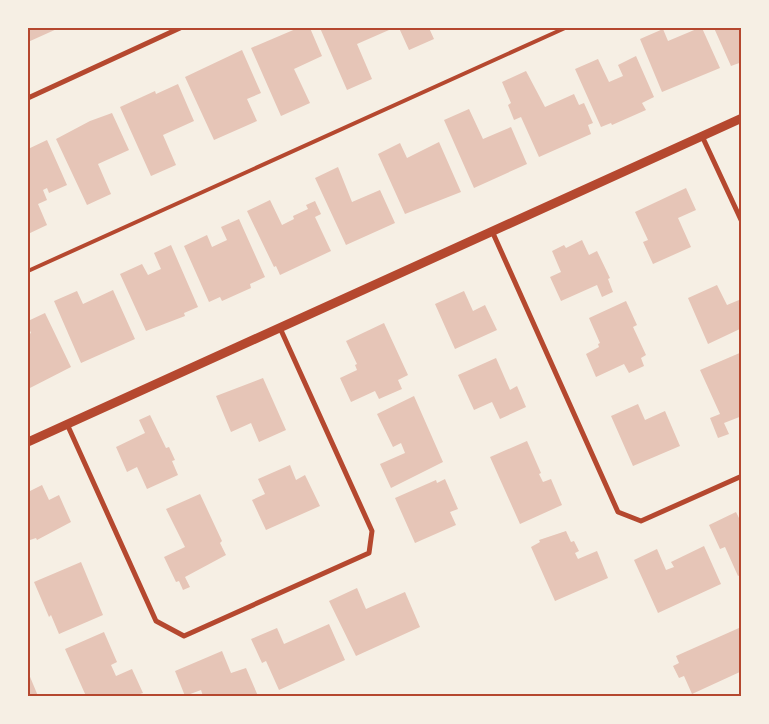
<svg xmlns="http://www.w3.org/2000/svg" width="769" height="724" viewBox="0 0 769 724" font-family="'Asap Condensed',sans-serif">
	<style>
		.building { fill: #e6c5b7 }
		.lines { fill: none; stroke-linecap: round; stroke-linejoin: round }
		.service { stroke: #b5482f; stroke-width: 4 }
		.minor { stroke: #b5482f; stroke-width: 5 }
		.tertiary { stroke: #b5482f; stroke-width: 9 }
		.neatline { fill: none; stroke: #b5482f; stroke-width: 2 }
	</style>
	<rect width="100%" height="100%" fill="#f6efe4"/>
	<path class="building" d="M28,28h31l-31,14z
		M298,28h12l12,28 -28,13 16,34 -29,13 -30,-68z
		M320,28h68l1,2 -32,14 15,35 -25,11z
		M399,28h30l5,11 -25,11z
		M699,28h3l18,40 -58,24 -22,-53 23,-10 5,12z
		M714,28h28v34l-11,4z
		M242,50l19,43 -14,6 10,22 -43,19 -29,-63z
		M636,56l18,41 -12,6 4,7 -34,15 -1,-2 -10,4 -26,-58 23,-10 11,23 14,-6 -5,-11z
		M526,71l19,36 29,-13 5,11 5,-2 9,20 -5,2 3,9 -52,23 -18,-40 -7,3 -6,-15 3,-2 -9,-21z
		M178,84l16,37 -31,14 13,30 -25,11 -31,-69 35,-16 1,3z
		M469,109l14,30 28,-12 16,37 -53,24 -30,-68z
		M112,113l17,37 -31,14 13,30 -24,11 -31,-66 34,-18z
		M47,140l20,45 -18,8 -2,-5 -4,2 4,10 -9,4 9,21 -19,9v-85z
		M439,142l22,50 -56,22 -27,-60 22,-11 7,15z
		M338,167l14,35 28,-12 15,33 -49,22 -31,-67z
		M686,188l10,22 -18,8 13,29 -38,17 -10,-22 5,-2 -13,-28z
		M270,200l12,25 12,-6 -1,-3 15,-7 -2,-4 9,-4 6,13 -6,3 16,34 -51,24 -4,-9 -2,1 -27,-56z
		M239,219l26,58 -15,7 1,4 -29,13 -2,-4 -11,5 -25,-56 23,-11 5,12 15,-7 -6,-13z
		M582,240l7,15 8,-4 13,27 -2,1 5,13 -11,5 -5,-12 -36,16 -11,-24 11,-5 -9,-21 12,-6 2,3z
		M171,245l27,62 -14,6 1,3 -39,15 -26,-57 22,-10 6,11 13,-6 -7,-16z
		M717,285l10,20 12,-5 3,5v23l-34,16 -20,-46z
		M113,290l22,49 -54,24 -27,-62 23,-10 6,13z
		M464,291l9,20 12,-6 12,25 -42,19 -20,-45z
		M626,301l11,24 -4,2 13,28 -5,3 3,8 -15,7 -5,-9 -28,13 -10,-23 13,-7 -1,-3 2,-1 -11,-25z
		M45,313l26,54 -43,22v-54l3,-2 -3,-7v-5z
		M384,323l24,52 -10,5 4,9 -23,10 -4,-8 -24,11 -11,-24 17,-8 -2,-5 2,-1 -11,-23z
		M742,352v64l-18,7 5,11 -11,4 -8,-20 10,-4 -20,-44z
		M496,358l14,32 7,-4 9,21 -26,12 -8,-17 -18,8 -16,-35z
		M263,378l23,52 -27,12 -8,-19 -20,9 -15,-36z
		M414,396l29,66 -52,26 -11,-24 25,-11 -4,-10 -8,4 -16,-33z
		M638,404l7,16 20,-9 15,35 -47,20 -22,-50z
		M150,415l16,33 3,-1 6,13 -3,1 6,14 -31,14 -10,-22 -10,5 -11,-25 29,-14 -6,-13z
		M527,441l14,32 -2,1 4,8 8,-3 11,26 -42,19 -30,-67z
		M290,465l6,15 9,-5 15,31 -54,24 -14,-30 13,-6 -7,-15z
		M445,479l13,30 -8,3 6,13 -41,18 -20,-45 41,-18 1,3z
		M42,485l7,15 10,-5 12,27 -34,18 -1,-2 -6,2 -2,-6v-42z
		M200,494l22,47 -2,2 6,12 -41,22 5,10 -7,3 -4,-9 -3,1 -12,-25 21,-10 -19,-38z
		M736,512l6,12v50l-4,2 -13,-29 -5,2 -11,-24z
		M566,531l5,11 3,-1 5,10 -4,2 3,6 19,-8 11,27 -53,23 -24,-54 9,-5 -1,-2z
		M704,546l17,38 -63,29 -24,-53 23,-11 9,21 8,-3 -3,-5z
		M81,562l22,53 -44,19 -8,-19 -2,2 -15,-35z
		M357,588l9,21 39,-17 15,35 -64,29 -27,-55z
		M329,624l16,36 -66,30 -13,-29 -4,2 -11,-24 26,-11 7,16z
		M739,628l3,6v37l-50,23 -8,-18 -5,2 -6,-12 6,-3 -3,-7z
		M104,632l13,30 -6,3 5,11 16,-7 11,24 -9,3h-48l-21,-47z
		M222,651l9,22 15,-5 12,28h-55l-2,-6 -16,6 -10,-25z
		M28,672l10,24h-10z"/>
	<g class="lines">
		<path class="service" d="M28,271l537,-243"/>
		<path class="minor" d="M28,98l152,-70
			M702,136l40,86
			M492,231l126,281 23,9 101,-45
			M67,424l89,197 28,15 185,-83 3,-22 -92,-203"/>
		<path class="tertiary" d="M28,442l714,-324"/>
	</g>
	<rect width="769" height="724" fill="none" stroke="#f6efe4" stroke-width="58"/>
	<rect x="29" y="29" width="711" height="666" class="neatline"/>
</svg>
